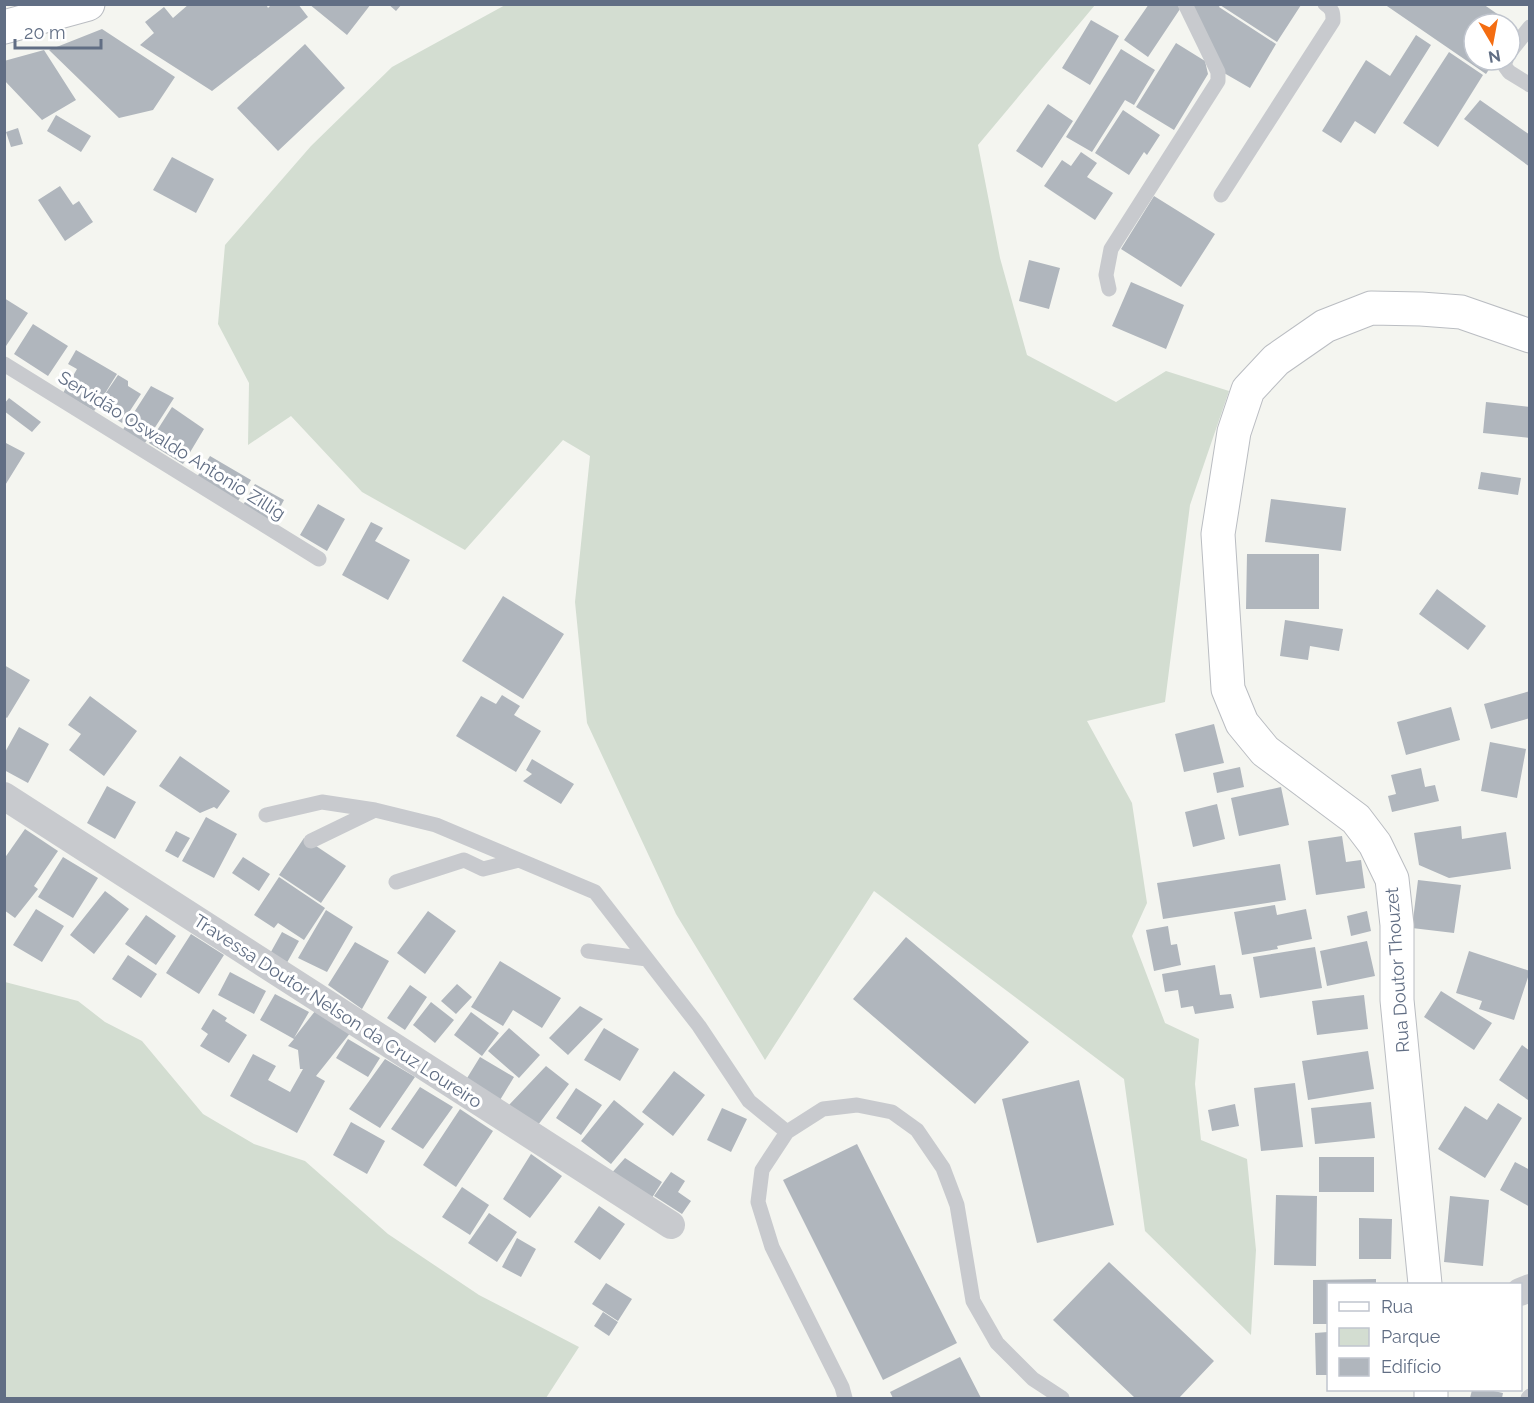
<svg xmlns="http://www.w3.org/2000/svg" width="1534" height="1403" viewBox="0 0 1534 1403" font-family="Raleway,sans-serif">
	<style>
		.green { fill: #d3ddd1 }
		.building { fill: #b0b6bd }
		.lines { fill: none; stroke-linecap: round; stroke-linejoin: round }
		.secondary-casing { stroke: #babdc2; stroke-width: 35 }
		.lane { stroke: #c8cace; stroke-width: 15 }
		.street { stroke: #c8cace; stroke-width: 28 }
		.secondary { stroke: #fff; stroke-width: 33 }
		.labels { text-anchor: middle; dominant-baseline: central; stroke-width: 6; stroke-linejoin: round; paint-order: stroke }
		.street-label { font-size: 18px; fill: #616e84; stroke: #fff }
	</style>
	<rect width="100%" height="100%" fill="#f4f5f0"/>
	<path class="green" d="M507,4l588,1 -117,140 22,113 27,97 89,47 50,-31 63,20 -39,114 -25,197 -78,19 45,82 15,100 -15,33 33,87 34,16 -4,45 6,56 46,19 9,91 -5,85 -106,-104 -21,-152 -250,-188 -109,169 -89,-146 -89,-191 -12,-121 15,-146 -27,-16 -98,110 -103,-58 -71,-76 -43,29 1,-62 -31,-59 7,-79 86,-99 81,-79z
		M5,982l73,19 27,21 37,19 61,73 51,30 51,17 83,73 91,61 100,52 -33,51h-541z"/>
	<path class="building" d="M189,4h77l2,4 4,-4h26l10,13 -96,74 -72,-46 14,-12 -9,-11 19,-15 9,11z
		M309,4h62l-24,31z
		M388,4h14l-6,7z
		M1149,4h32l1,2 -34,51 -24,-17z
		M1192,4l109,1 -24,37 -57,-37 -1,2 57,37 -26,44 -26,-15z
		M1384,4h99l33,23 -6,9v-12h-36v36h21l-9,14z
		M1091,20l28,16 -29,49 -28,-17z
		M102,29l73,48 -22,33 -34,8 -70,-68z
		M1416,35l15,10 -56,89 -20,-13 -14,22 -19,-12 44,-71 24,16z
		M1176,43l29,18 3,13 -34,56 -38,-23z
		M305,44l40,44 -67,63 -41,-43z
		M1121,49l34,21 -21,35 -9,-5 -33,52 -26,-15z
		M44,50l32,50 -34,20 -38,-40v-19z
		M1449,52l34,23 -45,72 -35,-24z
		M1480,100l50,35v32l-66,-48z
		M1048,104l25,17 -31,47 -26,-17z
		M1123,110l37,25 -13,20 -3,-3 -15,23 -34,-22z
		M56,115l35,21 -10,16 -34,-21z
		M18,128l5,16 -12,3 -5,-15z
		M1081,152l16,11 -10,14 26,16 -18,27 -51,-34 18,-26 9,6z
		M172,157l42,22 -18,34 -43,-23z
		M60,186l13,19 6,-4 14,21 -28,19 -27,-41z
		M1154,196l61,38 -34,53 -60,-38z
		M1029,260l31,8 -11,41 -30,-8z
		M1131,282l53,23 -18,44 -54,-23z
		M4,298l24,15 -24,36z
		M33,324l35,22 -20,30 -34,-22z
		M76,350l41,24 -18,29 19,-28 10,6v5l13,8 -19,29 -25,-16 -3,4 -31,-18 14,-24 -9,-5z
		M151,386l23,12 -31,48 -21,-15z
		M9,398l32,24 -9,10 -28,-21v-7z
		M1486,402l44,5v31l-47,-5z
		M172,407l32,22 -21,35 -34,-21z
		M4,442l21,11 -21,34z
		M210,456l41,24 -13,21 -41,-24z
		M1481,472l40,6 -3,17 -40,-6z
		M255,484l29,16 -12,22 -30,-15z
		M1271,499l75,9 -5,43 -76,-9z
		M318,504l27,15 -18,32 -27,-16z
		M371,522l12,6 -8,13 35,19 -22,40 -46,-25z
		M1247,554h72v55h-73z
		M1437,589l49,37 -18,24 -49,-36z
		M503,596l61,38 -41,65 -61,-38z
		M1285,620l58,9 -4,22 -29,-5 -2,14 -28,-4z
		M4,665l26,15 -23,38 -3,-2z
		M1530,691v27l-39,11 -7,-25z
		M502,695l18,11 -6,9 27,16 -25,41 -60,-36 25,-40 15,8z
		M90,696l47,35 -33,45 -35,-26 12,-16 -13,-9z
		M1451,707l9,33 -54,15 -9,-33z
		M1214,724l10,39 -40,9 -9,-38z
		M19,727l30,17 -21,39 -24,-13v-16z
		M1490,742l36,7 -9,49 -36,-7z
		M180,756l50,35 -13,18 -3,-2 -14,6 -41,-27z
		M532,759l42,25 -13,20 -38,-23 9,-7 -6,-4z
		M1240,767l4,20 -27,6 -4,-20z
		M1421,768l4,19 10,-2 4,16 -47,11 -4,-16 8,-2 -5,-19z
		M107,786l29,16 -21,37 -28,-16z
		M1281,787l8,38 -50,11 -8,-38z
		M1217,804l8,35 -32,8 -8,-35z
		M206,817l31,17 -23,44 -32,-17z
		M1461,826l1,13 44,-7 5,37 -62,9 -30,-13 -5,-32z
		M25,829l33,22 -24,35 4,3 -23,29 -11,-8v-51z
		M176,831l14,7 -12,20 -13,-7z
		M1342,836l4,26 15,-2 4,28 -49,7 -8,-54z
		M304,838l42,28 -25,37 -42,-28z
		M63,857l35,21 -25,40 -35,-21z
		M243,857l27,17 -11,17 -27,-18z
		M1280,864l6,36 -123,19 -6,-36z
		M279,877l46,31 -21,32 -26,-17 -4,5 -20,-13z
		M1418,880l43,5 -7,48 -42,-5z
		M105,891l24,18 -35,45 -24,-19z
		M1275,905l2,10 29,-6 6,30 -35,7 1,3 -36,6 -8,-43z
		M36,909l28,17 -22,36 -29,-17z
		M326,910l27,17 -26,45 -29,-14z
		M428,911l28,20 -31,43 -28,-21z
		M1367,911l4,20 -20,5 -4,-20z
		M146,915l30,21 -20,29 -31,-21z
		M1168,926l3,19 6,-1 4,21 -27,6 -8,-41z
		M282,932l17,9 -15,27 -17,-9z
		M191,934l33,21 -25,39 -33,-21z
		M906,937l123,105 -54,62 -122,-105z
		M1367,941l8,35 -48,10 -7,-35z
		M355,942l34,19 -27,48 -34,-24z
		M1315,947l7,41 -62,10 -7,-41z
		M1469,951l61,20 -16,49 -35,-11 3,-8 -26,-8z
		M128,955l29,19 -16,24 -29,-19z
		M500,961l61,37 -19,30 -29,-18 -10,16 -32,-19z
		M1215,965l5,30 11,-1 3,14 -39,6 -2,-8 -12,2 -3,-18 -13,2 -3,-18z
		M230,972l36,19 -12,23 -36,-19z
		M457,984l15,13 -16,17 -15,-13z
		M410,985l17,12 -22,33 -18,-12z
		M1441,991l51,32 -18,27 -50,-33z
		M275,994l34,18 -15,26 25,-32 32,26 -35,44 9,5 -28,52 -67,-37 23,-42 23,12 -8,14 22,12 13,-23h-3l-2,-19 -10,-4 6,-7 -34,-19z
		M1364,995l4,34 -51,6 -5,-34z
		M431,1002l23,18 -19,23 -22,-18z
		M580,1006l23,13 -35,36 -19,-17z
		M213,1009l14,9 -2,3 22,14 -18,28 -29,-17 8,-12 -7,-5z
		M471,1012l28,21 -17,23 -28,-21z
		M509,1028l31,27 -21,23 -31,-27z
		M604,1028l35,21 -19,32 -36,-21z
		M348,1039l32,19 -12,19 -32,-19z
		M1522,1045l8,6 -2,49 -29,-20z
		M1368,1051l6,38 -66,11 -6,-39z
		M480,1057l34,20 -17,28 -33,-22z
		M385,1059l30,18 -35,51 -31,-19z
		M546,1066l23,18 -31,41 -30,-19z
		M674,1071l31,24 -32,41 -31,-24z
		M1079,1080l35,145 -77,18 -35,-144z
		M1295,1083l8,64 -42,4 -7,-63z
		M420,1087l33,20 -30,42 -32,-20z
		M576,1088l26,17 -21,30 -25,-17z
		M614,1100l30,24 -33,40 -30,-23z
		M1371,1102l4,36 -60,6 -4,-36z
		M1498,1103l24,15 -37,60 -47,-29 27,-43 22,14z
		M1235,1104l4,22 -27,5 -4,-21z
		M722,1108l25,11 -16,33 -24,-12z
		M460,1109l33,22 -37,56 -33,-22z
		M351,1122l34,19 -18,33 -34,-19z
		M857,1144l100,199 -74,37 -100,-200z
		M531,1154l31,22 -32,42 -27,-19z
		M1319,1157h55v35h-55z
		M625,1158l37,24 -12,19 -41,-25z
		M1515,1162l15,8v37l-30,-17z
		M671,1172l14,9 -7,11 13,9 -9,13 -28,-18z
		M462,1187l27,18 -19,30 -28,-18z
		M1276,1195l41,1 -1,70 -42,-1z
		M1450,1196l39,4 -6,66 -39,-4z
		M599,1206l26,18 -25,36 -26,-18z
		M489,1213l28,19 -20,30 -29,-19z
		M1359,1218l33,1 -1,40h-32z
		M517,1238l19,11 -15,28 -19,-10z
		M1109,1262l105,99 -35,37h-44l-82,-78z
		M1376,1279v5h-48v40h-15v-44z
		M606,1283l26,16 -14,22 -26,-17z
		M603,1312l15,10 -9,14 -15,-10z
		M1328,1332v43h-12l-1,-42z
		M960,1357l21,41h-88l-3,-6z
		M1472,1390h17l14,3 -1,5h-32z"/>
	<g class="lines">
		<defs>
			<path id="secondary" d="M4,27l84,-23
				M1425,1284l-28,-284v-75l-5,-46 -17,-35 -19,-25 -91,-68 -23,-28 -14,-34 -10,-155 16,-102 14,-42 28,-30 49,-34 46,-18 50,1 40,3 69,24
				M1431,1390v8"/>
		</defs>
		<use href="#secondary" class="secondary-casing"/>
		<path class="lane" d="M1510,52l20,-25
			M1506,60l-2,5 5,7 21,13
			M1221,195l112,-174c0,-8 0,-12 -8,-17
			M1109,289l-3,-14 5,-26 107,-168v-9l-33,-68
			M4,364l315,195
			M266,815l56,-13 53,8
			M311,841l64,-31 61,15 159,67 104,134 50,75 38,31
			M396,882l68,-22 19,9 36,-9
			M588,951l59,8
			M845,1398l-3,-11 -70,-140 -14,-45 4,-32 25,-38 36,-23 34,-4 35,7 25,18 26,38 14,37 16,96 24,42 36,36 29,19
			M1528,1398l2,-2"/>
		<path class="street" d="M4,796l667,429
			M1520,1292l10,-4"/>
		<use href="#secondary" class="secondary"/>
	</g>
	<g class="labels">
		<g class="street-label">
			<text transform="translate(172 445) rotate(32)">Servidão Oswaldo Antonio Zillig</text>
			<text transform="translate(1397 970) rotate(-94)">Rua Doutor Thouzet</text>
			<text transform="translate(338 1011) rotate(33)">Travessa Doutor Nelson da Cruz Loureiro</text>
		</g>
	</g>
	<rect width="1534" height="1403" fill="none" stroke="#616e84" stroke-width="12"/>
	<rect x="1327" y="1283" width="195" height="108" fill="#ffffff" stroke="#c0c5ce" stroke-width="1.5"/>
	<rect x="1339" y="1302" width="30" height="9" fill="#ffffff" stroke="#c0c5ce" stroke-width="1.5"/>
	<text x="1381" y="1313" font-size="18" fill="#616e84">Rua</text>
	<rect x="1339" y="1328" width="30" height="18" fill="#d3ddd1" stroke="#c0c5ce" stroke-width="1.5"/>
	<text x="1381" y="1343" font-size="18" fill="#616e84">Parque</text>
	<rect x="1339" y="1358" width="30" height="18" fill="#b0b6bd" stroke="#c0c5ce" stroke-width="1.5"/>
	<text x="1381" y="1373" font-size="18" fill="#616e84">Edifício</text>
	<g transform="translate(1492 42) rotate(170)"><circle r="28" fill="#ffffff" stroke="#c0c5ce" stroke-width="1.5"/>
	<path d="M0-4.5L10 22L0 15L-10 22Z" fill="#f46d11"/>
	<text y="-9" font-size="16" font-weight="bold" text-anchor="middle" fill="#616e84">N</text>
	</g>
	<path d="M15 39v9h86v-9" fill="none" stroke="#616e84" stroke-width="3"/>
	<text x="24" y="39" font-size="18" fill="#616e84" stroke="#ffffff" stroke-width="4.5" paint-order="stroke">20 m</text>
</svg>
